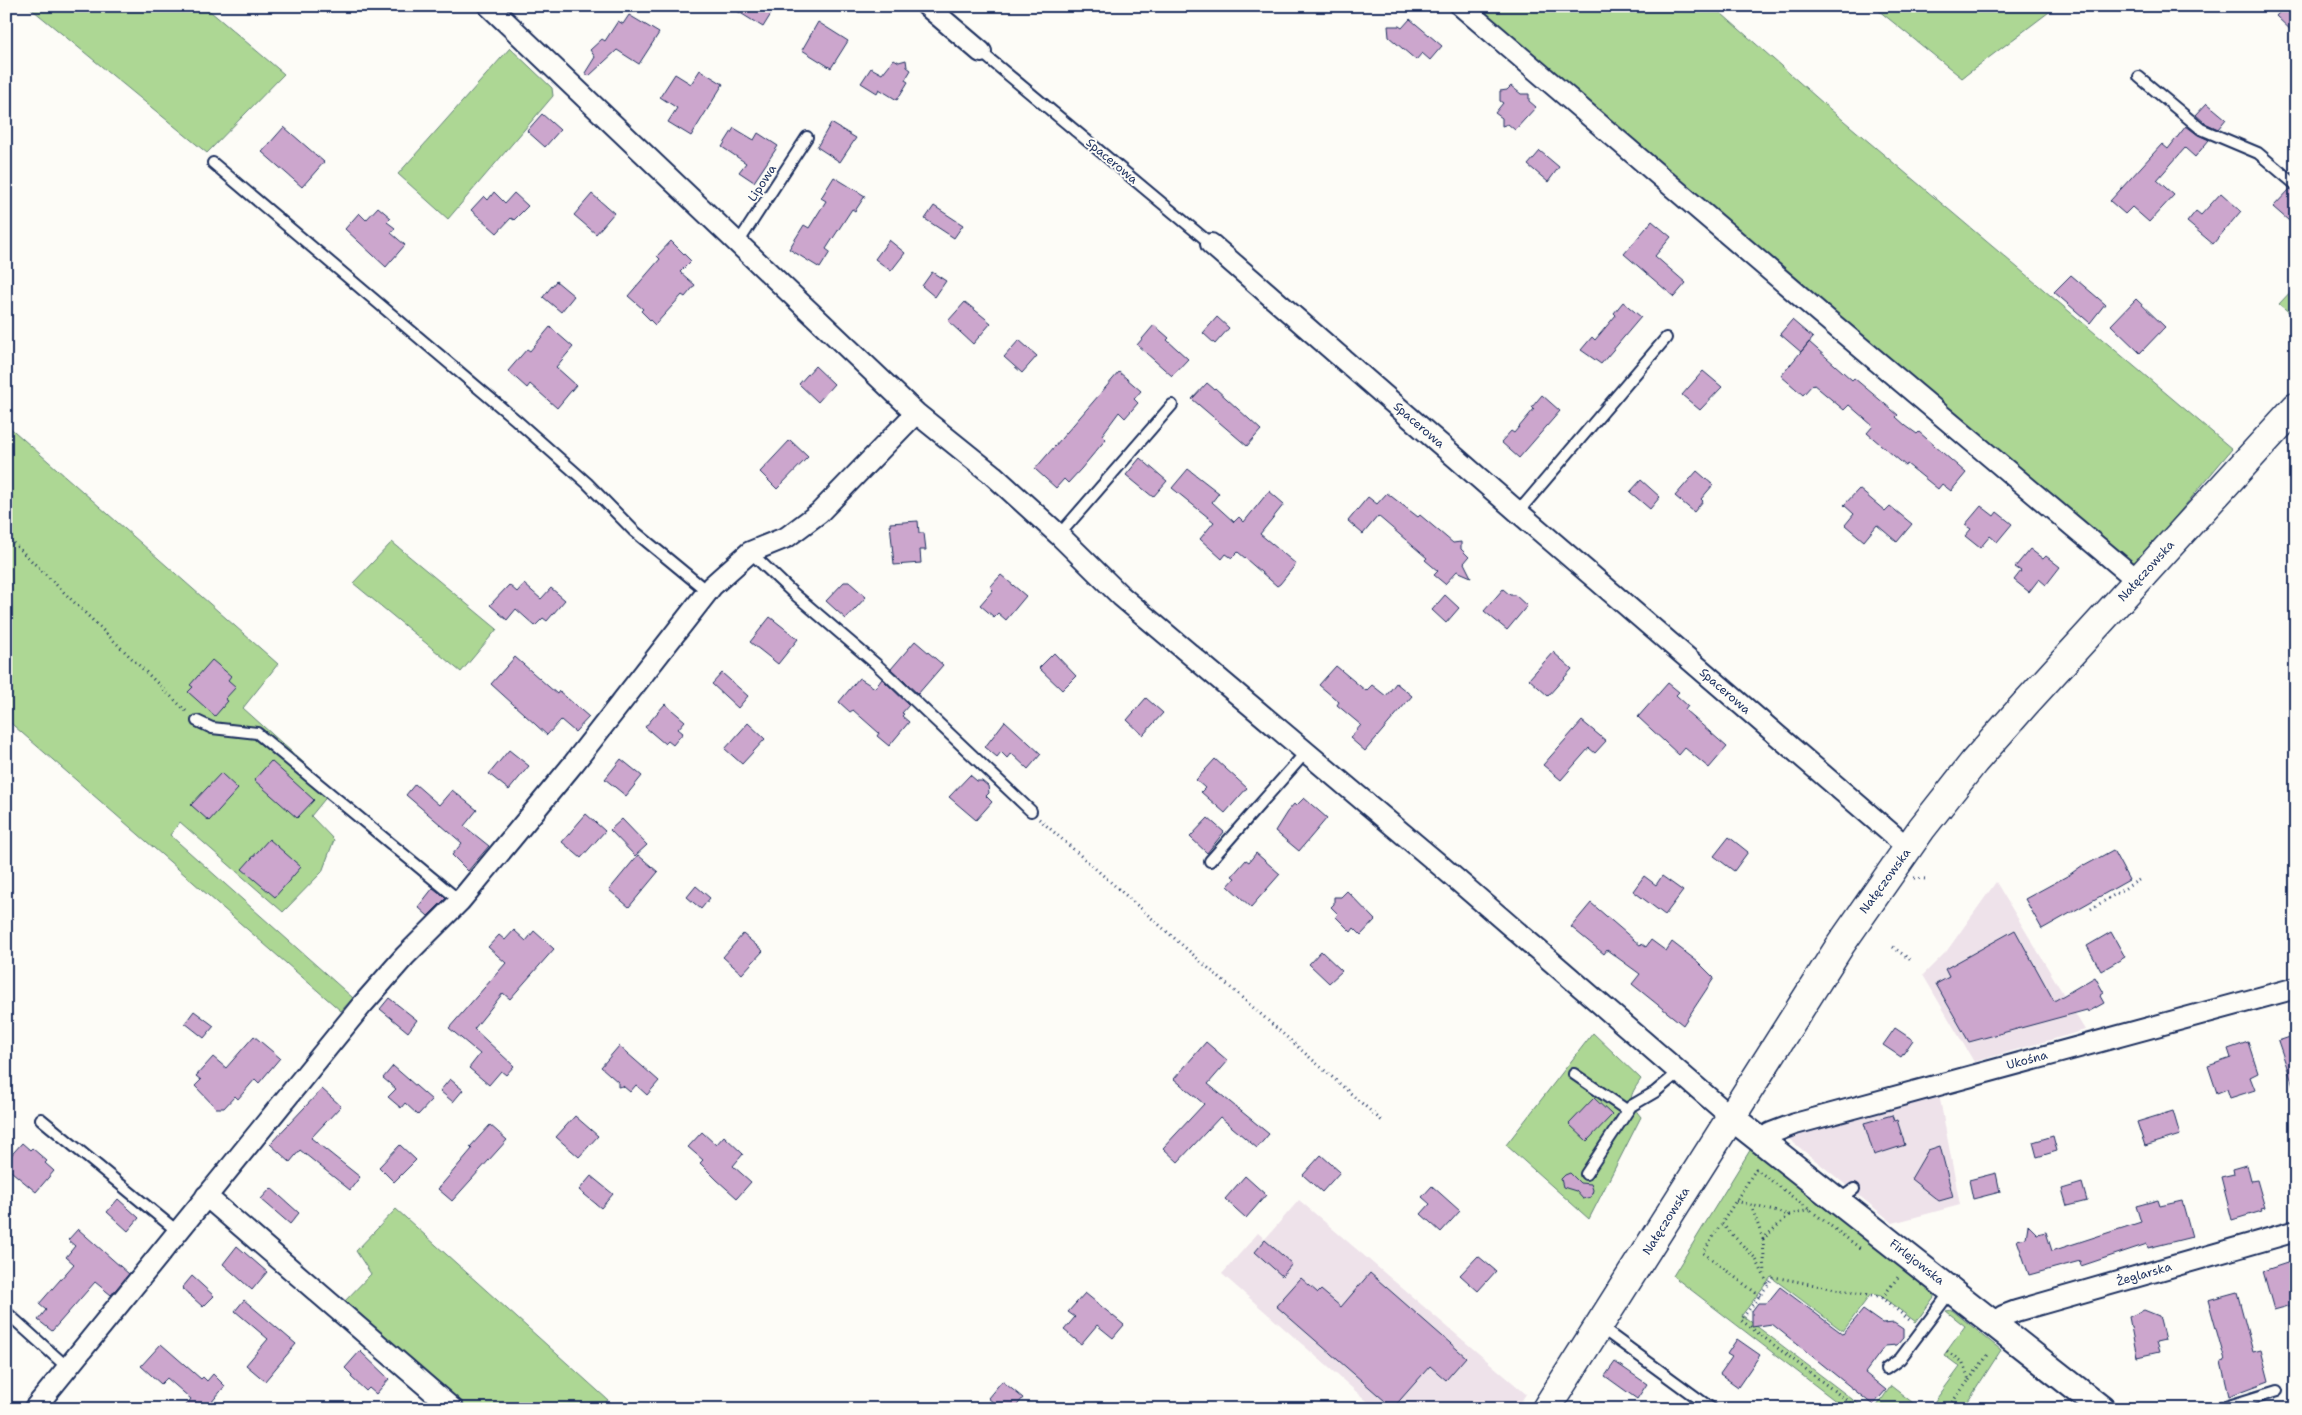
<svg xmlns="http://www.w3.org/2000/svg" width="2302" height="1415" viewBox="0 0 2302 1415" font-family="'Shantell Sans',sans-serif">
	<style>
		.built { fill: #eee2ea }
		.green { fill: #add794; stroke: #648379 }
		.building { fill: #cca6cd; stroke: #1b2f5e }
		.lines { fill: none; stroke-linecap: round; stroke-linejoin: round }
		.service-casing { stroke: #1b2f5e; stroke-width: 14 }
		.minor-casing { stroke: #1b2f5e; stroke-width: 24 }
		.tertiary-casing { stroke: #1b2f5e; stroke-width: 29 }
		.secondary-casing { stroke: #1b2f5e; stroke-width: 31 }
		.path { stroke: #1b2f5e; stroke-width: 3; stroke-dasharray: 1 4; stroke-linecap: butt }
		.service { stroke: #fdfcf7; stroke-width: 10 }
		.minor { stroke: #fdfcf7; stroke-width: 20 }
		.tertiary { stroke: #fdfcf7; stroke-width: 25 }
		.secondary { stroke: #fdfcf7; stroke-width: 28 }
		.labels { text-anchor: middle; dominant-baseline: central; stroke-width: 4; stroke-linejoin: round; paint-order: stroke }
		.street-label { font-size: 12px; fill: #1b2f5e; stroke: #fdfcf7 }
	</style>
	<rect width="100%" height="100%" fill="#fdfcf7"/>
	<filter id="ink" filterUnits="userSpaceOnUse"><feTurbulence type="fractalNoise" baseFrequency=".02" numOctaves="2"/><feDisplacementMap in="SourceGraphic" scale="10" xChannelSelector="R" yChannelSelector="G"/><feConvolveMatrix kernelMatrix="1 2 1 2 8 2 1 2 1" color-interpolation-filters="sRGB"/></filter>
	<g filter="url(#ink)">
		<path class="built" d="M1996,882l89,148 -111,32 -51,-87 23,-23z
			M1939,1094l21,111 -67,18 -109,-88z
			M1299,1200l227,194 -10,15h-140l-154,-135 36,-41 7,6z"/>
		<path class="green" d="M28,6h176l80,68 -77,79z
			M1457,6h256l111,98 408,345 -101,121z
			M1873,6h184l-95,72z
			M510,48l42,40 1,8 -105,123 -50,-45z
			M2296,286v32l-17,-14z
			M6,424l272,240 -35,44 90,81 -22,27 23,24 -12,32 -39,40 -103,-90 -10,13 183,163 -12,13 -335,-292z
			M392,542l105,87 -36,43 -108,-89z
			M1593,1033l48,46c-12,18 -14,21 0,38l-52,102 -83,-74z
			M1752,1147l182,147v3l-18,25 -35,-26 -10,-2 -28,37 -72,-54 -29,38 123,94h-19l-173,-133z
			M396,1209l212,191 -8,9h-137l-121,-105 29,-30 -15,-23z
			M1952,1310l49,40 -38,59h-34l31,-42 -16,-12 21,-29 -19,-15z
			M1891,1386l30,23h-46z"/>
		<path class="building" d="M729,6h47l-13,21z
			M2285,6h11v29l-20,-19z
			M629,15l30,18 -20,31 -22,-14 -28,26 -4,-3 10,-16 -5,-7 12,-11 3,2 13,-20 5,3z
			M1410,19l32,27 -12,14 -8,-7 -6,7 -27,-23 -1,-11h11l3,2z
			M818,22l30,19 -17,27 -29,-18z
			M894,59l5,3 7,-2 1,7 4,3 -6,10 3,2 -11,18 -18,-11 -2,4 -16,-10 10,-15 11,6z
			M700,70l23,14 -32,52 -23,-14 9,-14 -17,-11 15,-23 16,10z
			M1511,86l10,8h8v7l7,6 -21,23 -7,-6 -6,2v-8l-7,-5 8,-10 -3,-2v-10l7,-1z
			M2207,103l19,16 -8,10 -13,-6 -9,-8z
			M542,114l18,16 -15,17 -18,-16z
			M831,123l25,15 -16,24 -23,-15z
			M2186,126l12,9 11,5 -14,17 -10,-9 -28,32 17,15 -25,27 -17,-15 -7,7 -15,-13 52,-57 6,5z
			M284,127l40,35 -22,25 -40,-35z
			M734,128l20,12 4,-7 20,13 -24,36 -15,-10 7,-9 -24,-16z
			M1540,151l19,16 -11,15 -20,-17z
			M834,177l31,19 -10,15 -3,-2 -26,40 4,3 -10,16 -31,-19 15,-24 5,3 17,-27 -5,-3z
			M2290,189l6,3v35l-23,-20z
			M494,192l11,11 9,-10 14,13 -14,14 -3,-2 -14,15 -26,-23 13,-14 4,4z
			M2221,193l20,18 -28,33 -26,-22 9,-11 5,4z
			M592,194l22,19 -18,21 -22,-19z
			M934,206l29,19 -9,13 -29,-19z
			M378,207l13,11 -4,4 8,6 -4,5 14,12 -19,22 -41,-38 14,-16 7,7z
			M1652,221l19,16 -16,19 31,27 -12,14 -50,-43z
			M889,240l16,13 -14,18 -16,-12z
			M671,241l20,20 -11,11 15,13 -10,12 -3,-2 -27,30 -14,-14 2,-2 -15,-13 32,-37 -3,-3z
			M932,272l14,9 -11,16 -13,-11z
			M2071,275l34,29 -15,19 -36,-31z
			M556,281l18,15 -13,16 -18,-15z
			M2136,299l29,28 -25,26 -29,-28z
			M965,302l26,21 -18,21 -25,-23z
			M1623,302l18,15 -40,47 -20,-14 11,-13 3,3 21,-25 -2,-2z
			M1217,317l12,11 -14,16 -12,-11z
			M1792,320l21,18 -12,14 -21,-18z
			M1154,325l15,13 -2,2 21,19 -16,17 -35,-31z
			M550,327l23,20 -17,20 20,18 -19,23 -27,-24 -3,4 -19,-17 19,-22 3,2z
			M1019,340l18,16 -15,17 -18,-16z
			M1809,342l43,38 2,-2 44,37 -2,2 10,9 11,8 2,-2 47,41 -15,18 -9,-7 -4,5 -31,-25 -1,2 -39,-33 6,-7 -24,-21 -5,5 -31,-26 -10,11 -22,-19z
			M815,366l19,18 -16,18 -19,-18z
			M1703,371l19,16 -22,23 -18,-15z
			M1119,372l22,19 -7,8 4,4 -13,15 -6,-6 -17,23 4,4 -25,30 -13,14 -4,-4 -8,9 -21,-19z
			M1207,383l7,6 1,-1 46,42 -14,16 -55,-47z
			M1542,395l18,16 -41,47 -18,-16 10,-11 3,2 20,-24 -2,-2z
			M790,440l18,17 -31,32 -17,-17z
			M1140,458l27,23 -14,16 -27,-22z
			M1188,469l31,24 -7,9 22,20 5,-5 5,5 25,-31 15,13 -24,30 36,30 -16,20 -3,2 -39,-34 -6,6 -6,-4 -4,5 -22,-20 14,-17 -42,-34z
			M1697,471l16,14 -12,14 2,2 -9,11 -19,-16z
			M1641,480l19,17 -10,12 -20,-17z
			M1859,489l26,22 5,-5 22,18 -15,18 -20,-17 -13,16 -19,-16 9,-11 -10,-9z
			M1387,493l31,24 2,-2 33,28 8,-1v7l8,8 -5,6 7,14 -14,-6 -12,13 -11,-9 4,-4 -13,-11 2,-2 -49,-42 -15,18 -15,-13 20,-24 9,7z
			M1981,506l13,10 3,-4 15,12 -15,18 -7,-6 -10,12 -15,-12 6,-7 -6,-4z
			M918,521l1,12h5l2,17h-6l1,13 -27,2 -4,-42z
			M2030,549l13,10 3,-3 14,11 -14,18 -7,-6 -10,13 -15,-12 7,-9 -6,-4z
			M1001,575l25,21 -20,24 -8,-7 -4,4 -14,-12 13,-15 -3,-3z
			M844,582h5l17,15 -20,22 -20,-18z
			M524,584l17,15 10,-11 14,12 -18,21 -4,-3 -8,8 -19,-17 -9,11 -17,-15 19,-20 8,7z
			M1503,589l7,6h5l12,11 -20,24 -23,-19z
			M1445,595l14,13 -13,15 -14,-13z
			M770,617l28,22 -20,25 -28,-22z
			M915,641l28,24 -25,29 -27,-25z
			M1553,652l19,17 -24,27 -19,-17z
			M1054,653l22,23 -14,14 -23,-22z
			M515,657l42,37 2,-3 30,26 -14,15 -14,-12 -14,15 -56,-51z
			M212,660l19,16 -3,4 8,7 -11,12 3,2 -13,15 -27,-24 5,-5 -3,-2z
			M1336,666l30,25 6,-6 14,11 10,-13 16,13 -47,55 -15,-13 11,-13 -24,-20 2,-3 -20,-17z
			M722,673l26,23 -10,12 -26,-24z
			M859,678l16,10 7,-9 27,26 -7,8 2,1 -2,2 7,6 -20,24 -12,-10 2,-3 -26,-23 -3,2 -11,-10z
			M1668,683l11,9 -3,3 12,11 -3,4 42,37 -18,21 -24,-20 -6,7 -41,-38z
			M1146,698l17,15 -20,22 -16,-15z
			M665,704l20,17 -7,8 5,4 -10,12 -5,-4 -3,3 -20,-17z
			M1005,721l36,33 -13,15 -17,-16 -4,5 -6,-6 -4,5 -12,-10z
			M1582,721l24,20 -11,12 -6,-5 -28,32 -18,-15z
			M748,723l17,16 -23,25 -17,-15z
			M509,750l20,16 -20,24 -20,-16z
			M621,759l21,17 -16,20 -21,-17z
			M1215,759l32,29 -22,25 -24,-21 4,-4 -9,-8z
			M271,761l43,39 -17,18 -43,-38z
			M221,773l17,16 -29,32 -18,-16z
			M970,775l7,6h5l6,5 1,7 -3,3 6,6 -16,18 -27,-23z
			M415,784l24,21 13,-15 25,20 -13,16 25,20 -21,25 -16,-16 10,-12 -56,-48z
			M1304,798l23,20 -28,33 -24,-20 12,-19 7,-8 2,2z
			M586,814l19,17 -24,27 -19,-16z
			M1208,818l16,14 -17,21 -17,-16z
			M622,819l25,26 -12,11 -25,-26z
			M1729,837l19,15 -14,19 -20,-15z
			M269,839l32,28 -26,30 -33,-28z
			M2113,850l16,30 -87,49 -17,-30 44,-24 14,-10 1,1z
			M1256,853l24,21 -29,33 -23,-21 7,-8 -3,-2 14,-16 3,2z
			M638,855l20,17 -29,35 -20,-17z
			M1644,876l12,9 6,-9 21,15 -18,24 -32,-24z
			M696,886l14,12 -9,11 -14,-12z
			M433,888l13,10 -18,18 -10,-9z
			M1347,891l28,29 -14,15 -7,-7 -3,4 -15,-15 2,-3 -7,-7 3,-3v-7h7z
			M1591,903l50,43 1,-2 4,3 5,-7 15,11 6,-9 26,20 16,16 -31,47 -51,-41 8,-10 -33,-24 -3,4 -33,-27z
			M514,930l12,11 8,-10 20,18 -44,50 -7,-6 -29,36 40,37 -8,9 -5,-4 -12,14 -20,-17 11,-14 -31,-26 57,-65 -18,-16 11,-12 6,5z
			M2015,930l39,71 41,-24 9,16 -4,3 4,7 -16,9 -1,-2 -118,32 -33,-58 13,-7 -4,-8z
			M2111,932l14,25 -24,14 -14,-25z
			M743,934l20,17 -21,23 -19,-17z
			M1321,951l21,20 -13,12 -20,-19z
			M389,998l28,22 -9,12 -28,-23z
			M194,1011l20,15 -10,12 -19,-15z
			M1895,1028l18,12 -12,17 -18,-12z
			M2296,1035v49l-3,1 -15,-44z
			M254,1036l26,22 -21,25 -4,-4 -17,20 -3,-3 -11,12h-8l-21,-22 6,-6 -5,-4 17,-19 13,11z
			M1206,1042l22,19 -20,23 61,50 -12,14 -37,-31 -42,45 -15,-14 41,-44 -30,-25z
			M2248,1042l10,31 -8,4 5,13 -25,8 -3,-9 -10,4 -9,-27 23,-8 -3,-9z
			M619,1046l40,35 -12,14 -11,-10 -6,7 -7,-6 -5,1v-5l-17,-15z
			M393,1066l39,34 -14,15 -13,-12 -4,5 -13,-11 8,-8 -13,-11z
			M450,1079l13,11 -10,12 -13,-11z
			M322,1089l19,17 -30,32 49,39 -10,13 -50,-40 -10,12 -20,-18z
			M1594,1098l18,17 -25,26 -18,-17z
			M2173,1111l7,24 -35,11 -8,-24z
			M1892,1115l2,6 3,-1 8,25 -31,10 -10,-32z
			M575,1116l23,20 -19,21 -23,-20z
			M490,1125l17,15 -55,61 -14,-12 34,-40 -2,-2z
			M702,1132l14,13 8,-9 19,18 -10,12 18,16 -14,16 -20,-18 -17,-17 3,-3 -15,-13z
			M2053,1136l4,15 -20,6 -4,-15z
			M22,1143l8,7 2,-2 15,13 -2,2 9,8 -18,21 -30,-25v-6z
			M400,1145l16,15 -22,22 -15,-15z
			M1940,1146l13,51 -14,4 -28,-22 17,-29z
			M1321,1155l19,17 -18,20 -19,-17z
			M2247,1165l4,16 6,-1 8,28 -4,1 1,2 -30,9 -11,-43 13,-3 -1,-5z
			M1570,1173l10,10 11,1 2,6 -2,7 -8,2 -7,-8 -13,-4 -2,-8 4,-4z
			M1996,1173l4,19 -27,7 -4,-19z
			M591,1176l22,18 -12,14 -22,-18z
			M1245,1176l21,19 -20,23 -21,-19z
			M2082,1183l5,18 -20,5 -5,-17z
			M1432,1186l28,25 -19,21 -20,-18 9,-10 -8,-7z
			M271,1188l28,25 -9,11 -29,-25z
			M118,1199l21,19 -11,13 -21,-19z
			M2158,1200l2,6 22,-5 10,36 -44,11 -1,-4 -66,22 -1,-5 -51,14 -12,-35 9,-2 2,-13 9,9 9,-2 6,19 89,-29 -5,-16z
			M78,1229l51,45 -18,21 -16,-13 -43,49 -14,-11 8,-10 -7,-6 35,-40 -8,-7 9,-11 -7,-6z
			M1265,1240l27,24 -10,12 -27,-24z
			M237,1246l30,26 -15,18 -29,-26z
			M1478,1256l18,15 -18,20 -18,-16z
			M2296,1260v44l-22,6 -11,-39z
			M1370,1273l96,84 -20,23 -16,-14 -37,42 -117,-102 25,-28 17,15 3,-3 20,17z
			M192,1276l22,20 -11,11 -21,-19z
			M1780,1287l63,47 20,-24 20,14 11,-1 9,6v9l-6,7 -12,1 -20,27 21,17 -13,15 -101,-81 -20,3v-16l6,-8h9z
			M2237,1292l16,60 8,-2 8,31 -40,15 -8,-34 4,-1 -17,-61z
			M1085,1293l39,32 -11,13 -16,-13 -16,19 -17,-14 11,-13 -7,-5z
			M244,1300l52,44 -31,37 -19,-16 22,-26 -33,-28z
			M2144,1310l15,6 6,24 -9,2 3,10 -22,5 -8,-40z
			M1737,1339l23,16 -22,32 -18,-13 12,-17 -5,-3z
			M161,1344l40,35 2,-2 4,4 6,-7 12,12 -19,23h-23l8,-10 -24,-21 -6,6 -20,-18z
			M360,1351l29,28 -13,15 -7,-6 -3,3 -15,-14 1,-2 -7,-7z
			M1615,1362l32,22 -10,15 -32,-23z
			M1002,1381l21,17 -9,11h-13l-13,-11z"/>
		<g class="lines">
			<defs>
				<path id="service" d="M981,52l230,192
					M2139,77l62,52 57,24 38,32
					M213,163l303,257 71,63 47,48 74,61
					M738,243l69,-106
					M1518,512l148,-174
					M1059,535l113,-130
					M750,552l42,40 84,72 155,147
					M197,721l15,7 45,5 203,168
					M1210,861l96,-109
					M1574,1074l54,37
					M41,1119l136,112
					M1586,1174l45,-68 24,-14 24,-20
					M1839,1200l15,-11
					M6,1312l61,55
					M1600,1327l112,82
					M1886,1369l14,-10 51,-68
					M2219,1409l58,-18"/>
				<path id="minor" d="M489,6l427,407 77,62 66,60 62,61 320,270 290,251
					M927,6l54,46
					M1461,6l367,314 309,260
					M1211,244l307,268 390,336
					M1762,1140l9,-7 24,-9 501,-136
					M206,1196l247,213
					M1995,1324l8,-8 13,-5 280,-80
					M34,1409l328,-404 43,-49 55,-55 114,-138 138,-177 38,-34 37,-15 32,-24 97,-100"/>
				<path id="tertiary" d="M1731,1117l371,292"/>
				<path id="secondary" d="M1546,1409l295,-465 81,-116 52,-66 51,-58 271,-297"/>
			</defs>
			<use href="#service" class="service-casing"/>
			<use href="#minor" class="minor-casing"/>
			<use href="#tertiary" class="tertiary-casing"/>
			<use href="#secondary" class="secondary-casing"/>
			<path class="path" d="M6,536l181,176
				M1039,819l343,302
				M1914,878l12,1
				M2091,909l51,-31
				M1893,947l19,14
				M1736,1201l53,14 -26,24 -12,-34
				M1789,1215l21,-5
				M1722,1224l34,35 12,25
				M1763,1239l2,35
				M1760,1296l-57,-43 53,-84 105,80
				M1882,1298l16,-21
				M1947,1351l16,12 6,17 -22,29
				M1969,1380l21,-28
				M282,1408l1,1
				M1858,1409l-117,-89 33,-43 108,21 30,24"/>
			<use href="#service" class="service"/>
			<use href="#minor" class="minor"/>
			<use href="#tertiary" class="tertiary"/>
			<use href="#secondary" class="secondary"/>
		</g>
	</g>
	<g class="labels">
		<g class="street-label">
			<text transform="translate(1112 161) rotate(40)">Spacerowa</text>
			<text transform="translate(762 183) rotate(-57)">Lipowa</text>
			<text transform="translate(1419 425) rotate(41)">Spacerowa</text>
			<text transform="translate(2146 571) rotate(-48)">Nałęczowska</text>
			<text transform="translate(1725 691) rotate(41)">Spacerowa</text>
			<text transform="translate(1885 881) rotate(-54)">Nałęczowska</text>
			<text transform="translate(2027 1060) rotate(-15)">Ukośna</text>
			<text transform="translate(1666 1221) rotate(-58)">Nałęczowska</text>
			<text transform="translate(1917 1262) rotate(38)">Firlejowska</text>
			<text transform="translate(2144 1274) rotate(-16)">Żeglarska</text>
		</g>
	</g>
	<rect width="2302" height="1415" fill="none" stroke="#fdfcf7" stroke-width="25"/>
	<rect x="12" y="12" width="2277" height="1390" fill="none" stroke="#1b2f5e" stroke-width="2" filter="url(#ink)"/>
</svg>
